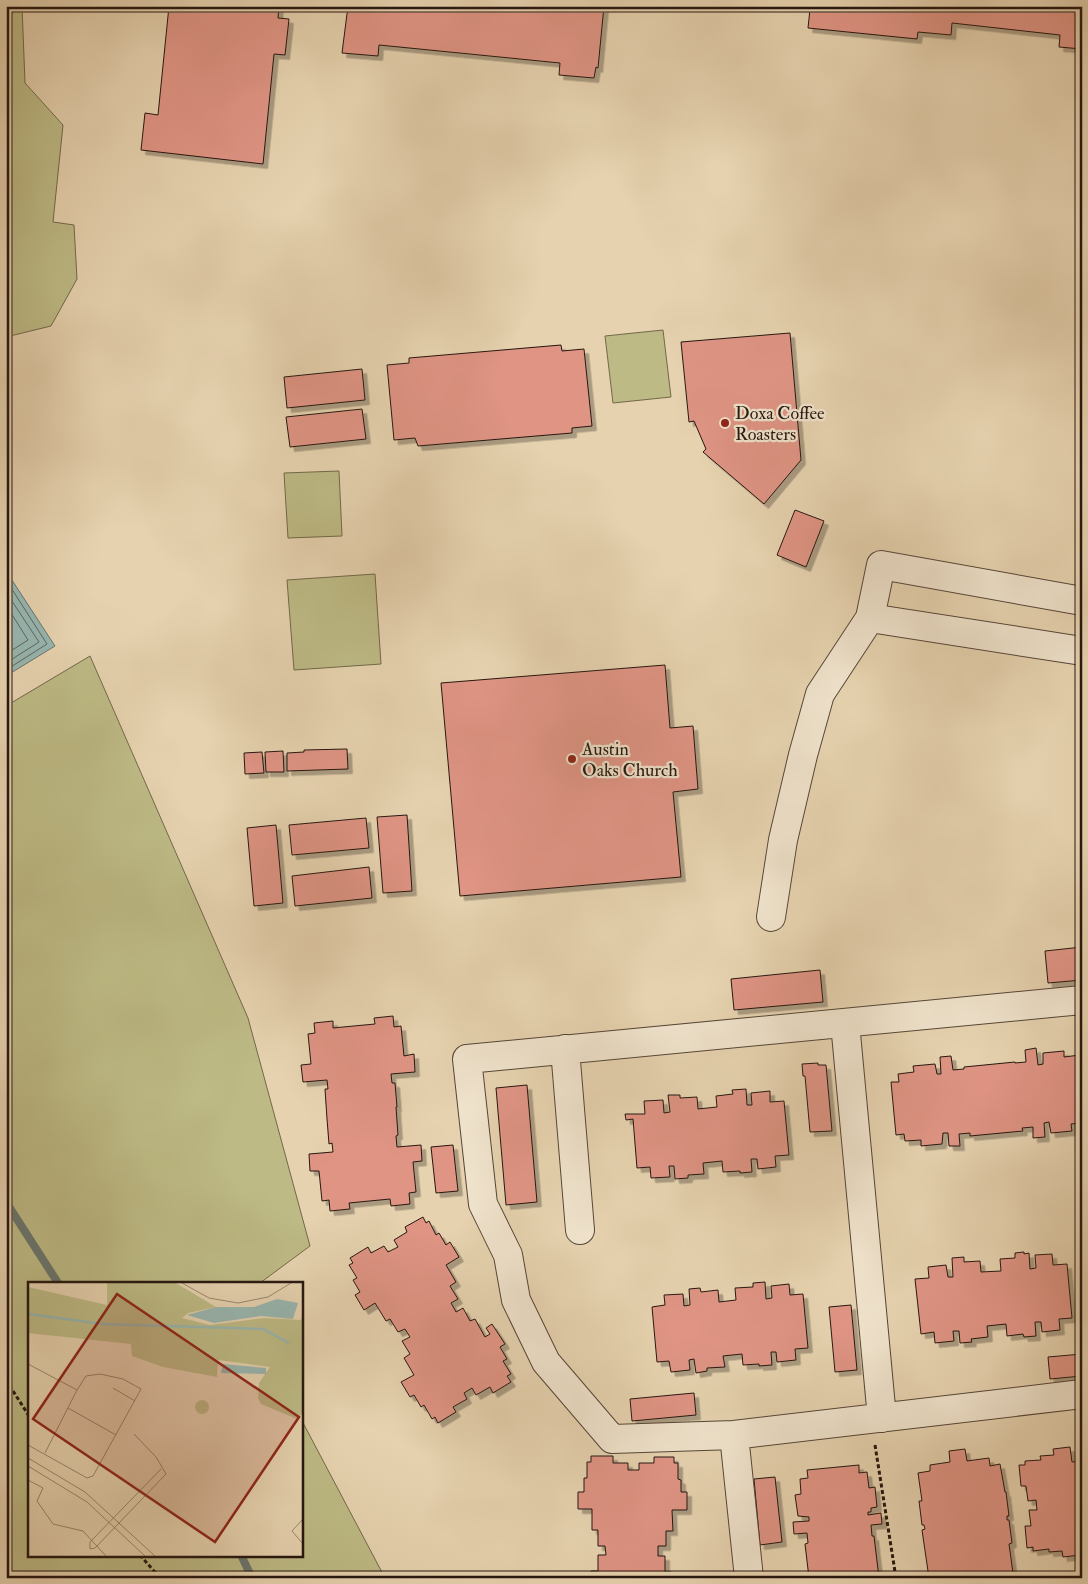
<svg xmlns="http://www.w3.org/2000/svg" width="1088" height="1584" viewBox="0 0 1088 1584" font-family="'IM FELL Double Pica',serif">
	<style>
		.green { fill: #bdba85; stroke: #72684a }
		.water { fill: #97b6b0; stroke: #6a7670 }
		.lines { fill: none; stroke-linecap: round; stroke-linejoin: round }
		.shore { stroke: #5e6660; stroke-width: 1 }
		.stream { stroke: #6a7670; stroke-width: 8 }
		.building { fill: #df9484; stroke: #261710; filter: url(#shadow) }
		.minor-casing { stroke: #564638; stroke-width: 30 }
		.path { stroke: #261710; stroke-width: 3; stroke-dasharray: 4 2.5; stroke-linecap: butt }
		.minor { stroke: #efe2cb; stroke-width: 28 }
		.poi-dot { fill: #8f2418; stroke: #efe2cb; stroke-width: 2 }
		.labels { text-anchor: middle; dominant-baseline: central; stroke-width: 4.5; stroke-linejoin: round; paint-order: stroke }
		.poi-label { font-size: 18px; fill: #261710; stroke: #efe2cb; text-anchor: start }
		.inset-river { fill: none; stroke: #97b6b0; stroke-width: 2.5 }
		.inset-road { fill: none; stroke: #99876f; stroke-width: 1 }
		.view { fill: #8f2418; fill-opacity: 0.15; stroke: #8f2418; stroke-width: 2.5 }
		.inset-edge { fill: none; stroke: #261710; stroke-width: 2.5 }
	</style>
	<defs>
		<filter id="shadow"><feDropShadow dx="4.5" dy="4.5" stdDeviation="0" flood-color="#0004"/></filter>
	</defs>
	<rect width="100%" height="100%" fill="#e6d2af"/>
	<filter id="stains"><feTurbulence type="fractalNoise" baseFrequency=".004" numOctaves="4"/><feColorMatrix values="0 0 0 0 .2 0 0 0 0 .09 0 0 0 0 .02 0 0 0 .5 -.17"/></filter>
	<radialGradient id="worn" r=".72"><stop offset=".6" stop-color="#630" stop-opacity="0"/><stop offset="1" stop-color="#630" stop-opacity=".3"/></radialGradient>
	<path class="green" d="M6,6h16l3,77 38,42 -10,97 21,3 3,54 -26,47 -45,11z
		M663,330l8,67 -58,6 -8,-67z
		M339,471l3,65 -54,2 -4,-65z
		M375,574l6,90 -87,6 -7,-90z
		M90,656l158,362 62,228 -50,37h-231v272h272v-136l84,159h-379v-872z"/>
	<path class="water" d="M6,571l49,75 -49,30z"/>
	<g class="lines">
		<path class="shore" d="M6,580l41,64 -41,26
			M6,592l33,50 -33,21
			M6,605l22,35 -22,14"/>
		<path class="stream" d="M6,1202l52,81
			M241,1555l11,23"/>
	</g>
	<path class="building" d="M169,6h110l-1,12 11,1 -4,36 -11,-1 -11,110 -122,-14 4,-37 13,2z
		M348,6h256l-6,62 -2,-1 -2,11 -35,-3 1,-12 -181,-18 -1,11 -36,-3z
		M796,6h286v43l-23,-2 1,-12 -108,-12 -1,12 -33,-3 -1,7 -109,-11 2,-19z
		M790,333l11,127 -37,44 -61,-52 3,-3 -12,-28 -5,1 -8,-80z
		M561,345l1,6 22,-2 8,77 -20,2v5l-154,13 -3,-8 -21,2 -7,-75 22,-2v-5z
		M362,369l3,31 -78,8 -3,-31z
		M362,409l4,30 -76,8 -4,-30z
		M795,510l29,11 -18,46 -29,-12z
		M665,665l5,63 23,-2 5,63 -25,3 8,85 -221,19 -19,-213z
		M347,749l1,20 -61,2v-18l17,-1v-2z
		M283,751l1,21h-18l-1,-20z
		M262,752l2,21 -19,1 -1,-21z
		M407,815l5,76 -29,2 -6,-76z
		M366,818l3,30 -77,7 -3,-30z
		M276,825l7,78 -29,3 -7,-78z
		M369,867l3,31 -77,8 -3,-30z
		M1082,947v33l-34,3 -3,-32z
		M820,970l3,32 -89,8 -3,-31z
		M393,1016l1,11 7,-1 3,30 10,-2 1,18 -24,2 1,9h3l2,24h-1l2,28 -2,1 1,11 24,-2 1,16 -9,1 3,30 -7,1 1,11 -19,2 -1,-7 -41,4 1,6 -20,2 -1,-11 -7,1 -3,-30h-9l-1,-17 24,-2 -1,-9 -3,1 -2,-25 -2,-30h3l-1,-9 -24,2 -2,-17 10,-1 -3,-30 7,-1 -1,-10 19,-2v7l10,-1 32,-3 -1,-6z
		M1036,1048l2,17 5,-1v-11l21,-2v6l16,-2 2,8v60l-11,1 1,7 -21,2 -2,-11 -5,1 1,14 -12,1v-11l-11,1 1,3 -53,5v-3l-11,1 1,12h-11l-1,-13h-5l-1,11 -21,2v-6l-16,1 -1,-7 -8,1 -5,-53h8l-1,-8 16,-2 -1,-6 22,-2 2,10h4l-1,-17 11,-1 2,14 11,-1v-2l51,-5v1l11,-1 -1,-12z
		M818,1063v2h8l6,66 -22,1 -5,-56h-2l-1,-12z
		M527,1085l10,117 -31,3 -10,-117z
		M746,1089l1,16h5l-1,-12 19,-2v11l14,-1 5,54 -14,1 1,11 -18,2 -1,-10h-6l1,13 -12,1v-2l-17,1 -1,-11 -19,2 1,11 -16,1v3l-13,1 -1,-13h-5l1,11 -19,1 -1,-11 -13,1 -4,-49 -7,1 -1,-6h20l-1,-13 19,-1 1,13 6,-1 -2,-17h12v3l17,-1 1,12 19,-2 -1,-11 17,-2 -1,-4z
		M453,1145l5,46 -22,2 -5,-46z
		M423,1217l3,6 3,-2 7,14 3,-2 7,12 4,-3 9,15 -13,8 10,17 -6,4 8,13 -7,4 4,7 1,2 7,-4 7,13 5,-2 10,18 5,-3 -4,-6 6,-4 13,20 -5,3 7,12 -4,2 8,13 -4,2 4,6 -18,11 -3,-6 -14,8 -4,-7 -8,5 3,6 -14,8 3,5 -18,11 -3,-6 -3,2 -8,-14 -3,2 -7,-12 -4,2 -9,-15 13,-7 -10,-17 6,-4 -8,-13 8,-4 -5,-8 -7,3 -8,-13 -4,2 -11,-18 -11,7 -9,-15 5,-3 -7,-12 4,-2 -8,-13 4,-2 -3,-5 18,-11 3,6 13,-7 4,6 10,-5 -4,-7 13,-8 -2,-5z
		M1024,1252v2l5,-1 1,16 6,-1 -1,-13 17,-1 1,11 14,-1 5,54 -13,1 1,11 -18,2 -1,-10h-6l1,14 -12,1 -1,-3 -16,2 -1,-12 -19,2 1,11 -17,2 1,3 -12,1 -1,-12h-6l1,10 -19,2 -1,-11 -13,2 -6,-55 14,-1 -1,-11 18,-2 2,12h5l-1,-19 12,-1v5l16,-1 1,11 20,-1 -1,-12 15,-1v-5z
		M765,1282l1,17 6,-1 -1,-12 18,-2 1,11 13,-1 5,54 -13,1 1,11 -19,2 -1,-10h-5l1,13 -13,1v-2l-16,1 -1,-11 -19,2 2,11 -18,1v3l-11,2 -2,-14 -5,1 1,10 -19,2 -2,-11 -12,1 -5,-55 13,-2 -1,-10 19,-1 1,12 6,-1 -1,-16 11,-1 1,4 17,-2 1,12 17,-2 -1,-12 18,-1v-4z
		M851,1305l6,65 -22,2 -6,-65z
		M1082,1354v22l-32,3 -2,-22z
		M694,1393l2,22 -64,6 -2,-22z
		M1070,1447l2,15 10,-1v80h-3l2,14 -18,2 -1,-6 -13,1v-3l-16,2v-4l-6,1 -2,-22h6l-2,-16h8l-1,-10 -8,1 -2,-15h-5l-2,-21h6v-4l16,-1 -1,-4 14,-1 -1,-6z
		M965,1449l2,12 22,-3 1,8 10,-2 5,28h1l3,24h-2v4h2l3,23 -3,1 4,29 -12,1v4h-72l-7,-48 3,-1 -1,-4h-2l-3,-24h3l-4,-28 12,-2v-6l20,-3 -1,-11z
		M591,1456h22v7h15v7h11v-7h15v-6h20v6h4v16l3,1v12h6v18h-15l1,21h-7v15h-8v10h7v16h6v6h-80v-7h7v-16h8l-1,-9h-7v-16h-6v-21h-14v-17h6v-14h3v-16h4z
		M859,1465v8l8,-1 2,16 6,-1 2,20 -6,1v4h-3v3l13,-2 1,11 -11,1 1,11h2l5,42h-70l-4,-34 3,-1 -1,-10 -13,1 -1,-12 16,-1v-4l-11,-1 -3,-21 6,-1 -1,-15 8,-1 -1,-8z
		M775,1477l7,65 -22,3 -6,-66z"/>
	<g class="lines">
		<defs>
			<path id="minor" d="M870,618l212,33
				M771,917l12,-77 20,-85 17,-61 50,-76 11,-53 201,36
				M845,1023l37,395
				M565,1049l15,181
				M734,1435l348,-41
				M749,1578l-15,-143 -122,4 -66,-77 -30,-62 -8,-45 -25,-51 -16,-145 615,-59"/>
		</defs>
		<use href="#minor" class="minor-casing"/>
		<path class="path" d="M6,1380l23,36
			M875,1445l21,133
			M140,1555l20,23"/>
		<use href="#minor" class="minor"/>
	</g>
	<g class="poi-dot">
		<circle cx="725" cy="423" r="5"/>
		<circle cx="572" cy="759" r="5"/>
	</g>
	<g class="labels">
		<g class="poi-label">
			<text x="735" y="413">Doxa Coffee<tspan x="735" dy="21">Roasters</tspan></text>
			<text x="582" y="749">Austin<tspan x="582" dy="21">Oaks Church</tspan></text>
		</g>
	</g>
	<g transform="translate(28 1282)">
		<rect width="275" height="275" fill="#e6d2af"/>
		<path d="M79,1h69l40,24 -28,6 -6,5 28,7 54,-7 37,2 2,-8v101l-6,6 -36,-15 -3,-6 1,-15 11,-16 -52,-7 -1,17 -54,-10 -31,-11 -1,-12 -103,-11v-46l79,18zM167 125a7 7 0 1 1 14 0a7 7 0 1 1-14 0Z" fill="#bdba85"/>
		<path d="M249,17l21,4 -5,16 -32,-3 -47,7 -27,-8 29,-8h38zM195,82l43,4v6l-45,-1z" fill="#97b6b0"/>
		<path class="inset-river" d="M0,32l75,10 160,5 26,14"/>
		<path class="inset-road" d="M154,1l27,15 29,5 30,-6 23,-14M0,82l49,26 9,-14 14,-2 23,5 18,10 -48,87 -6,2 -59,-33M85,106l22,13M40,126l48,27M106,152l22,23 10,17 -71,74 -5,1v-7l71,-73M17,171l32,-63M0,176l57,34 70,64M0,184l59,36 58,54M0,198l15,8 -6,13 16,23 30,7 23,25M264,249l11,13M264,249l11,-12"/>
		<path class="view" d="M89,12l182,123 -84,125 -182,-123z"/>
		<rect width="275" height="275" class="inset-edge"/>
	</g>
	<rect width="1088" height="1584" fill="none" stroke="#e6d2af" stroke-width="25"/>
	<rect x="8" y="8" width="1073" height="1569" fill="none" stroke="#261710" stroke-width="2.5"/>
	<rect x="12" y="12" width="1063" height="1559" fill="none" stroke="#261710"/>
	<rect width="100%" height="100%" filter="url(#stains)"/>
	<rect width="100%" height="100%" fill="url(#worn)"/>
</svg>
